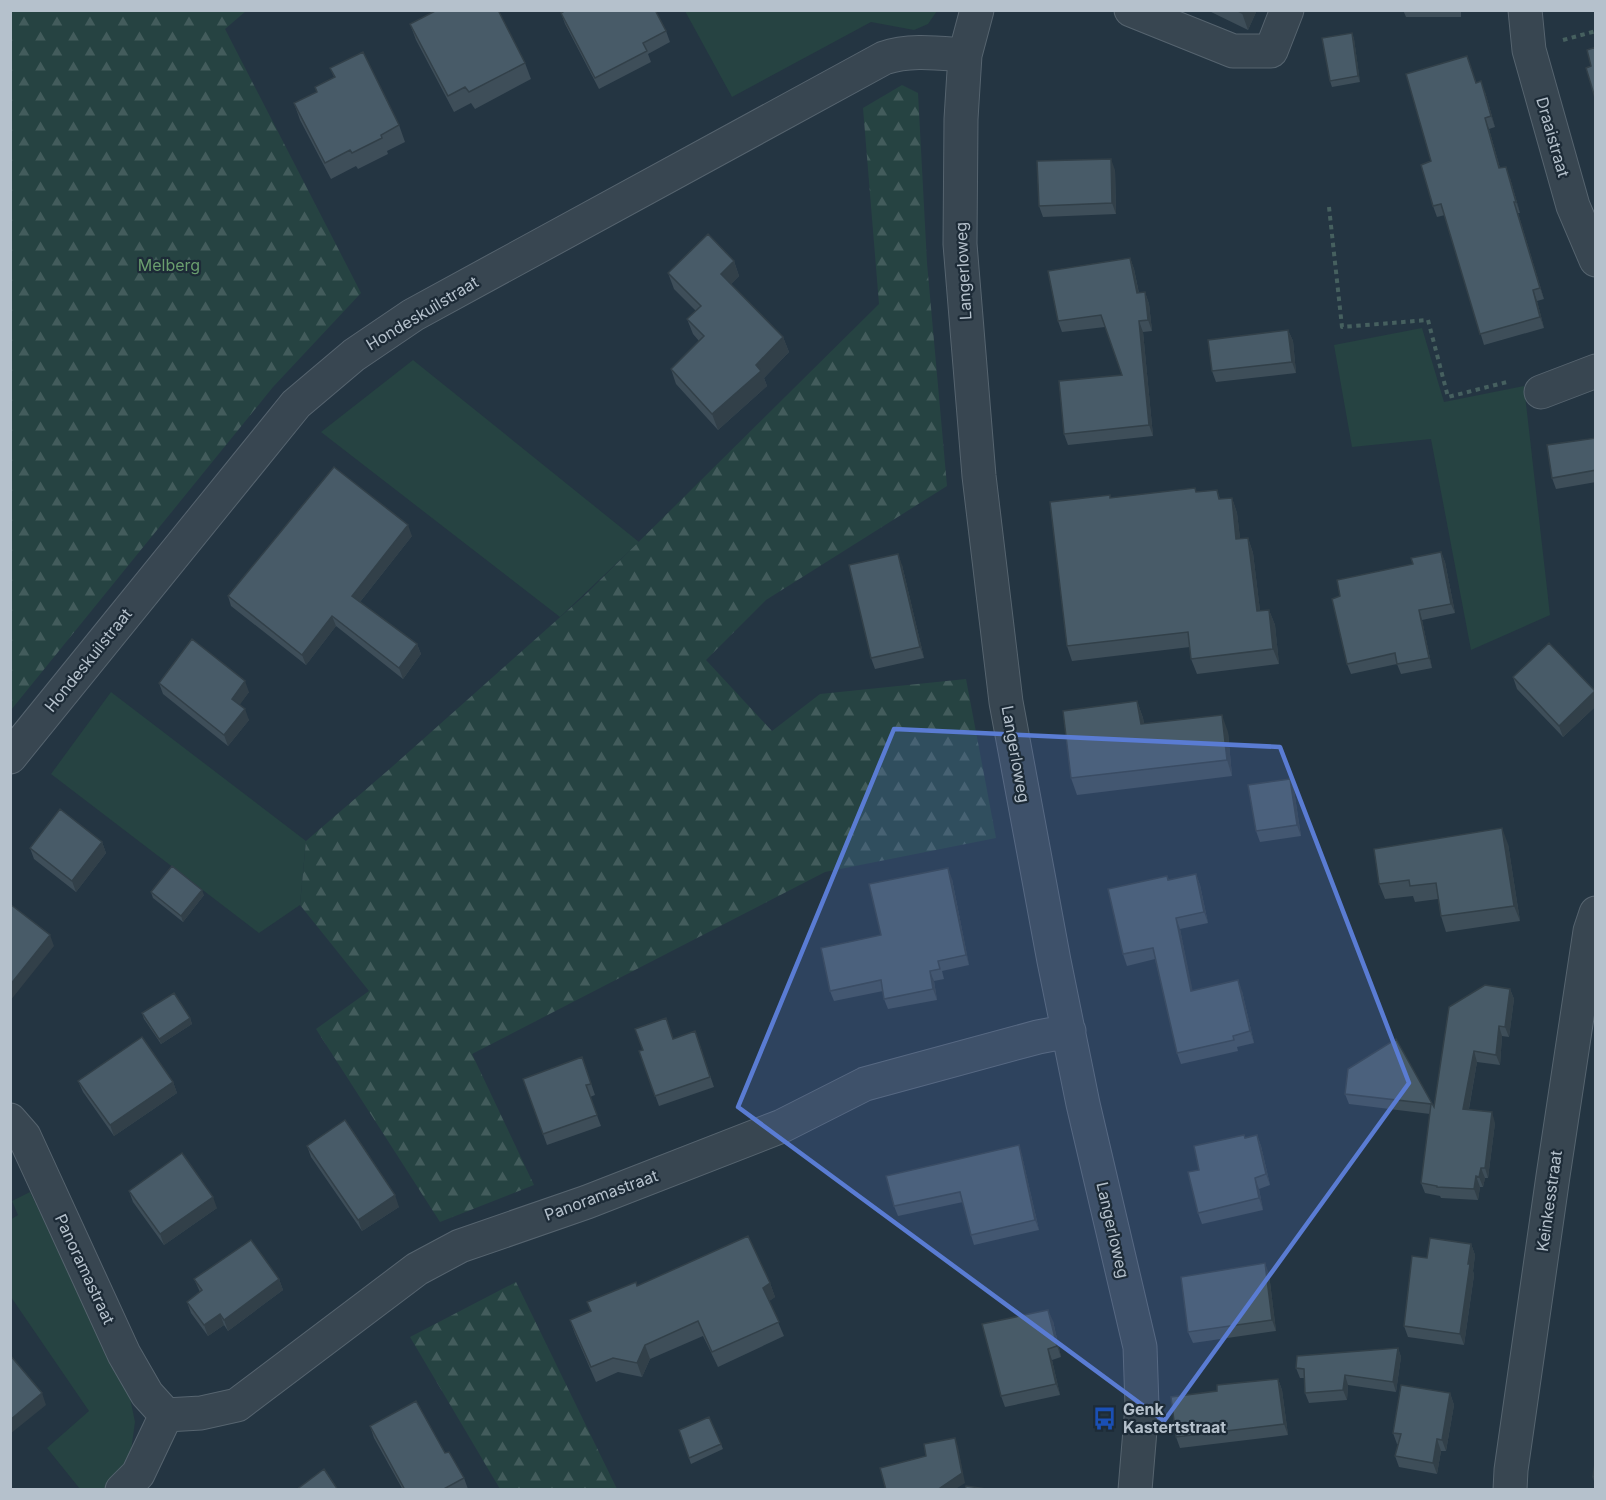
<svg xmlns="http://www.w3.org/2000/svg" width="1606" height="1500" viewBox="0 0 1606 1500" font-family="Inter,sans-serif">
	<style>
		.green { fill: #264342 }
		.forest { fill: url(#forest-firs) }
		.lines { fill: none; stroke-linecap: round; stroke-linejoin: round }
		.minor-casing { stroke: #56646f; stroke-width: 35 }
		.path { stroke: #46605f; stroke-width: 4; stroke-dasharray: 4.5 4.5; stroke-linecap: butt }
		.minor { stroke: #384651; stroke-width: 33 }
		.wall { fill: #3e4e59 }
		.shaded-wall { fill: #324049 }
		.building { fill: #485b68; stroke: #324049; stroke-width: 1.5 }
		.marked { fill: #5a7cd3; fill-opacity: 0.2; stroke: #5a7cd3; stroke-width: 4.5; stroke-linejoin: round }
		.labels { text-anchor: middle; dominant-baseline: central; stroke-width: 4.5; stroke-linejoin: round; paint-order: stroke }
		.street-label { font-size: 16px; fill: #b5c1cc; stroke: #1d2b37 }
		.park-label { font-size: 16px; fill: #6a9e6e; stroke: #1d2b37 }
		.poi-label { font-size: 16px; font-weight: bold; fill: #b5c1cc; stroke: #1d2b37; text-anchor: start }
	</style>
	<defs>
		<pattern id="forest-firs" width="22" height="20" patternUnits="userSpaceOnUse" patternTransform="scale(1.5)"><rect width="22" height="20" fill="#264342"/><path d="M5 1l3.5 6h-7zM16 11l3.5 6h-7z" fill="#435c5c"/></pattern>
	</defs>
	<rect width="100%" height="100%" fill="#243542"/>
	<path class="green" d="M685,11h252l-9,13 -14,6 -43,-8 -139,75z
		M1422,328l22,74 80,-16 26,229 -79,35 -40,-211 -79,8 -18,-102z
		M413,360l226,182 -79,75 -239,-185z
		M111,692l195,149 -6,64 -41,28 -208,-159z
		M30,1192l99,201 6,29 -4,29 -16,28 -12,10h-23l-33,-41 42,-37 -78,-114 -1,-77 8,-5 -6,-14z"/>
	<path class="forest" d="M11,10l235,1 -21,18 136,264 -88,94 -262,323z
		M902,85l16,8 9,170 20,223 -181,114 -60,60 66,71 48,-37 146,-15 30,159 -171,34 -353,182 62,131 -94,37 -124,-193 53,-38 -69,-86 6,-64 87,-75 192,-171 294,-291 -16,-196z
		M516,1282l101,207h-117l-90,-152z"/>
	<g class="lines">
		<defs>
			<path id="minor" d="M977,10l-12,45 -4,64 -1,125 19,232 27,226 48,259 29,143 57,243 2,59 -7,84
				M1131,10l102,41h38l16,-41
				M1525,10l4,40 44,156 23,54
				M1541,392l55,-21
				M10,757l286,-353 58,-49 59,-40 471,-257c26,-9 54,-5 81,-3
				M10,1120l14,16 100,218 23,40 19,21 35,-2 36,-8 180,-136 43,-23 127,-44 195,-76 83,-42 173,-47 31,-6
				M122,1490l16,-16 28,-59
				M1510,1490l1,-20 42,-294 37,-245 6,-18"/>
		</defs>
		<use href="#minor" class="minor-casing"/>
		<path class="path" d="M1563,40l33,-9
			M1329,207l13,120 86,-7 20,77 59,-15"/>
		<use href="#minor" class="minor"/>
	</g>
	<path class="wall" d="M1207,10h50l-9,20z
		M1403,10h58v7h-55z
		M561,13l105,18 4,11 -22,12 3,8 -52,27 -34,-65z
		M410,24l115,39 6,16 -56,30 -4,-6 -17,9 -38,-72z
		M1352,33l2,6 6,43 -28,5 -2,-6z
		M1467,56l9,26 9,10 10,35 -6,2 11,39 10,10 10,35h-2l26,86 -7,2 7,27 -60,17 -39,-130 -8,2 -4,-11 -2,-45z
		M330,68l69,57 6,17 -18,9 1,3 -30,15 -2,-3 -25,13 -31,-59 -6,-17 22,-11 18,-15z
		M1115,170l1,44 -73,3 -4,-11z
		M1130,258l4,11 5,24 6,-1 4,12 3,27 -9,1 10,104 -85,9 -4,-11 58,-59 -17,-48 -43,5 -4,-11z
		M734,261l5,15 -8,8 52,53 6,15 -25,26 3,8 -49,44 -42,-46 -5,-15 28,-28 -6,-7 -6,-15 9,-8 -22,-22 -6,-16z
		M1288,330l5,11 3,32 -80,9 -4,-11z
		M1596,438v44l-40,7 -4,-11z
		M1217,490l3,9 12,-1 5,15 3,26 8,-1 5,15 7,58 9,-1 6,15 4,39 -82,10 -6,-15 -1,-12 -118,14 -5,-15 44,-148 85,-6z
		M412,536l-52,66 57,42 4,10 -18,25 -67,-53 -30,39 -75,-59 -3,-10z
		M1441,552l4,10 10,51 -33,7 10,48 -31,6 -4,-10 -46,10 -4,-10 -7,-68z
		M902,565l22,93 -49,11 -4,-11z
		M1513,677l82,14 1,15 -33,31 -46,-48z
		M159,683l90,9 -10,13 10,15 -21,26 -65,-52z
		M1137,701l6,17 1,6 84,8 4,44 -155,19 -6,-17z
		M1290,779l4,11 7,46 -41,6 -4,-11z
		M102,842l4,11 -30,39 -42,-33 -4,-11z
		M1508,844l12,77 -74,11 -5,-16 -3,-17 -23,3 -2,-6 -28,3 -6,-15z
		M1196,874l4,11 8,38 -28,6 12,62h50l12,52 -17,4 1,4 -57,13 -4,-11 -22,-94 -28,7 -4,-12 44,-78 2,4z
		M952,879l17,86 -27,6 2,8 -10,2 3,19 -49,9 -4,-10 -1,-8 -49,10 -4,-10 51,-56z
		M151,892l53,3 -21,27 -30,-24z
		M1510,989l4,10 -5,38 -7,-1 -2,29 -23,-3 -8,47 26,14 -7,55h-3l-2,9h-3l-2,13 -37,-2 -1,-2 -15,-3 -4,-10 9,-69 -81,-10 -4,-10 51,-55 38,68z
		M142,1013l48,5 2,6 -31,20 -17,-25z
		M695,1031l19,56 -55,19 -20,-55z
		M582,1057l13,38 -5,2 11,29 -54,19 -24,-66z
		M78,1081l95,1 4,11 -63,43 -31,-44z
		M1257,1135l4,11 9,39 -11,4 4,21 -61,14 -4,-11 1,-43 46,-32z
		M1019,1145l3,11 17,74 -65,15 -3,-10 -8,-33 -65,14 -4,-10z
		M307,1146l92,61 -37,24 -51,-74z
		M129,1191l88,17 -53,37 -31,-43z
		M1471,1244l4,11 -2,16 1,4 -10,70 -56,-8 -4,-11 23,-68z
		M1269,1274l7,57 -83,12 -5,-11z
		M194,1279h85l4,11 -55,41 -4,-6 -16,11 -17,-23 -4,-11 13,-10z
		M770,1283l5,14 -6,4 15,35 -66,31 -15,-31 -53,23 -8,18 -24,-5 -22,10 -21,-48 -5,-14 21,-9 46,-25z
		M1053,1321l8,36 -9,3 8,35 -55,12 -4,-11z
		M1398,1348l3,9 -5,35 -48,-7 -1,15 -38,3 -4,-10 -1,-15h-4l-4,-10z
		M1278,1379l4,11 6,45 -108,13 -4,-11 41,-46z
		M1450,1393l4,12 -8,46h-5l-4,23 -38,-7 -4,-11 4,-12h-2l-4,-11z
		M370,1426l75,27 19,25 4,11 -65,1 -29,-52z
		M679,1430l42,14 2,5 -32,15z"/>
	<path class="shaded-wall" d="M1244,10h13l-9,20 -6,-17z
		M1352,33l2,6 6,43 -2,-6z
		M1481,81l4,11 10,35 -4,-11z
		M1485,118l4,11 14,50 -4,-11z
		M1111,159l4,11 1,44 -4,-11z
		M1506,167l4,11 10,35 -4,-11z
		M1514,202l25,81 5,16 -4,-11z
		M1130,258l4,11 7,35 -4,-11z
		M734,261l5,15 -13,13 -5,-15z
		M1533,290l4,11 7,27 -4,-11z
		M1145,292l4,12 3,27 -4,-11z
		M1139,321l4,11 10,104 -4,-11z
		M1288,330l5,11 3,32 -4,-11z
		M783,337l6,15 -25,26 3,8 -49,44 -6,-16 44,-49z
		M1232,498l5,15 5,41 -6,-15z
		M408,525l4,11 -56,71 -4,-11z
		M1248,538l5,15 9,74 -5,-16z
		M1441,552l4,10 10,51 -4,-9z
		M898,554l4,11 22,93 -4,-11z
		M1269,610l6,15 4,39 -6,-15z
		M1419,610l3,10 10,48 -3,-10z
		M332,616l4,10 -30,39 -4,-10z
		M417,644l4,10 -18,25 -4,-11z
		M245,681l4,11 -13,18 -4,-11z
		M1595,691l1,15 -33,31 -4,-11z
		M1137,701l6,17 4,23 -6,-17z
		M245,709l4,11 -21,26 -4,-11z
		M1222,715l6,17 4,44 -5,-16z
		M1290,779l4,11 7,46 -4,-11z
		M1502,828l6,16 12,77 -6,-15z
		M102,842l4,11 -30,39 -4,-11z
		M948,868l4,11 17,86 -3,-10z
		M1196,874l4,11 8,38 -4,-11z
		M202,890l2,5 -21,27 -2,-6z
		M1176,918l4,11 15,73 -4,-11z
		M50,935l4,11 -44,55v-16z
		M930,971l4,10 3,19 -4,-11z
		M1238,980l4,11 12,52 -4,-12z
		M1510,989l4,10 -5,38 -4,-10z
		M190,1018l2,6 -31,20 -2,-5z
		M1499,1026l3,10 -2,29 -4,-10z
		M1474,1051l3,11 -10,57 -4,-10z
		M173,1082l4,11 -63,43 -4,-11z
		M1492,1112l3,11 -7,55 -3,-10z
		M1257,1135l4,11 9,39 -4,-11z
		M1019,1145l3,11 17,74 -4,-10z
		M1481,1168l4,10 -2,9 -4,-10z
		M1476,1176l4,11 -2,13 -4,-11z
		M1255,1178l4,11 4,21 -4,-12z
		M395,1195l4,12 -37,24 -4,-11z
		M213,1197l4,11 -53,37 -4,-11z
		M1471,1244l4,11 -2,16 1,4 -10,70 -4,-11z
		M1265,1263l4,11 7,57 -4,-11z
		M279,1279l4,11 -55,41 -4,-11z
		M770,1283l5,14 -7,5 -5,-14z
		M1048,1310l5,11 8,36 -4,-11z
		M220,1314l4,11 -16,11 -4,-11z
		M645,1345l5,14 -8,18 -5,-14z
		M1398,1348l3,9 -5,35 -3,-10z
		M1048,1349l4,11 8,35 -4,-11z
		M1345,1375l3,10 -1,15 -4,-10z
		M1278,1379l4,11 6,45 -4,-11z
		M42,1393l4,12 -36,29v-14z
		M1450,1393l4,12 -8,46 -4,-11z
		M955,1438l3,9 7,36 -11,7h-17z
		M1437,1439l4,12 -4,23 -4,-11z"/>
	<path class="building" d="M437,10h61l27,53 -56,29 -4,-5 -17,9 -38,-72z
		M566,10h89l11,21 -23,12 4,8 -52,27 -34,-65z
		M1236,10h8l-2,3z
		M1352,33l6,43 -28,5 -8,-43z
		M1596,47v54l-10,-33 5,-2 -4,-16z
		M363,52l36,73 -18,10 1,3 -30,15 -2,-3 -25,13 -31,-60 23,-11 -2,-5 20,-10 -5,-9z
		M1467,56l9,27 5,-2 10,35 -6,2 14,50 7,-1 10,35h-2l26,86 -7,2 7,27 -60,17 -39,-130 -8,2 -12,-41 10,-4 -25,-87z
		M1111,159l1,44 -73,3 -2,-45z
		M708,234l26,27 -13,13 62,63 -27,28 5,6 -49,43 -41,-45 33,-33 -17,-17 14,-13 -33,-33z
		M1130,258l7,35 8,-1 3,28 -9,1 10,104 -85,9 -5,-53 63,-6 -21,-60 -43,6 -10,-50z
		M1288,330l4,32 -80,9 -4,-31z
		M1596,438v32l-44,8 -5,-33z
		M334,467l74,58 -56,71 65,48 -18,24 -67,-52 -30,39 -74,-59z
		M1195,488l1,4 21,-2 2,9 13,-1 4,41 12,-1 9,73 12,-1 4,39 -82,10 -3,-27 -121,14 -17,-144 60,-7v3z
		M1441,552l10,52 -32,6 10,48 -32,6 -2,-11 -48,11 -15,-65 8,-3 -3,-16 76,-16 -2,-6z
		M898,554l22,93 -49,11 -22,-93z
		M192,639l53,42 -13,18 13,10 -21,26 -65,-52z
		M1549,643l46,48 -36,35 -46,-49z
		M1137,701l4,23 81,-9 5,45 -156,18 -8,-67z
		M1290,779l7,46 -41,6 -8,-46z
		M60,809l42,33 -30,39 -42,-33z
		M1502,828l12,78 -73,10 -5,-33 -26,3 -1,-6 -30,4 -5,-35z
		M172,866l30,24 -21,26 -30,-24z
		M948,868l18,87 -28,6 2,8 -10,2 3,18 -49,10 -3,-19 -51,11 -9,-43 60,-13 -12,-51z
		M1196,874l8,38 -28,6 15,73 47,-11 12,51 -17,5 1,4 -57,13 -24,-105 -30,6 -15,-65 59,-13 1,4z
		M10,904l40,31 -40,50z
		M1485,985l25,4 -5,38 -6,-1 -3,29 -22,-4 -11,58 29,3 -7,56h-4l-2,9 -3,-1 -2,13 -37,-2v-1l-16,-3 10,-79 -86,-10 3,-25 48,-30 38,68 15,-100z
		M174,993l16,25 -31,21 -17,-26z
		M666,1018l7,21 22,-8 15,46 -55,19 -16,-45 4,-1 -8,-21z
		M142,1037l31,45 -63,43 -32,-44z
		M582,1057l9,27 -5,1 11,30 -54,19 -20,-55z
		M345,1120l50,75 -37,25 -51,-74z
		M1244,1135l1,3 12,-3 9,39 -11,4 4,20 -61,15 -10,-41 11,-2 -5,-24z
		M1019,1145l16,75 -64,15 -11,-43 -66,14 -8,-30z
		M182,1153l31,44 -53,37 -31,-43z
		M748,1236l22,47 -7,5 16,34 -67,30 -14,-31 -53,24 -8,18 -24,-5 -22,9 -21,-47 21,-9 -4,-9 49,-20 1,4z
		M1430,1238l41,6 -3,20h2l-10,70 -56,-8 8,-70 15,2z
		M251,1240l28,39 -55,41 -4,-6 -16,11 -17,-23 15,-12 -8,-11z
		M1265,1263l7,57 -84,12 -7,-55z
		M1048,1310l9,36 -9,3 8,35 -55,12 -19,-72z
		M1398,1348l-5,34 -48,-7 -2,15 -38,3 -1,-24 -8,-1 1,-12z
		M10,1355l32,38 -32,27z
		M1278,1379l6,45 -108,13 -5,-40 46,-6v-6z
		M1401,1385l49,8 -8,47 -5,-1 -4,24 -38,-7 6,-22 -8,-1z
		M416,1401l29,52 4,-1 15,26 -22,12h-37l-35,-64z
		M709,1417l12,27 -32,14 -10,-28z
		M955,1438l7,35 -25,17h-51l-6,-22 46,-12 -2,-12z
		M1596,1456v28l-3,-7z
		M324,1469l14,21h-42z
		M966,1486l27,4h-28z"/>
	<path class="marked" d="M894,729l386,18 129,336 -245,338 -426,-314z"/>
	<defs>
		<symbol id="bus-bare" viewBox="-9 -9 18 18"><path d="M-5-6H5V4H4V6H2V4H-2V6H-4V4H-5ZM-3.5-4V0h7V-4ZM-3.5 1.2v1.5H-2V1.2ZM2 1.2v1.5H3.5V1.2Z" fill="#1a4fb4" stroke="#1d2b37" stroke-width="2.5" paint-order="stroke"/></symbol>
	</defs>
	<g fill-rule="evenodd">
		<use href="#bus-bare" x="1088" y="1402" width="33" height="33"/>
	</g>
	<g class="labels">
		<g class="street-label">
			<text transform="translate(1553 137) rotate(74)">Draaistraat</text>
			<text transform="translate(963 271) rotate(-93)">Langerloweg</text>
			<text transform="translate(422 313) rotate(-31)">Hondeskuilstraat</text>
			<text transform="translate(88 660) rotate(-51)">Hondeskuilstraat</text>
			<text transform="translate(1016 754) rotate(80)">Langerloweg</text>
			<text transform="translate(601 1195) rotate(-20)">Panoramastraat</text>
			<text transform="translate(1549 1201) rotate(-82)">Keinkesstraat</text>
			<text transform="translate(1113 1230) rotate(77)">Langerloweg</text>
			<text transform="translate(85 1269) rotate(65)">Panoramastraat</text>
		</g>
		<g class="park-label">
			<text x="169" y="265">Melberg</text>
		</g>
		<g class="poi-label">
			<text x="1123" y="1409">Genk<tspan x="1123" dy="18">Kastertstraat</tspan></text>
		</g>
	</g>
	<rect width="1606" height="1500" fill="none" stroke="#b5c1cc" stroke-width="24"/>
</svg>
